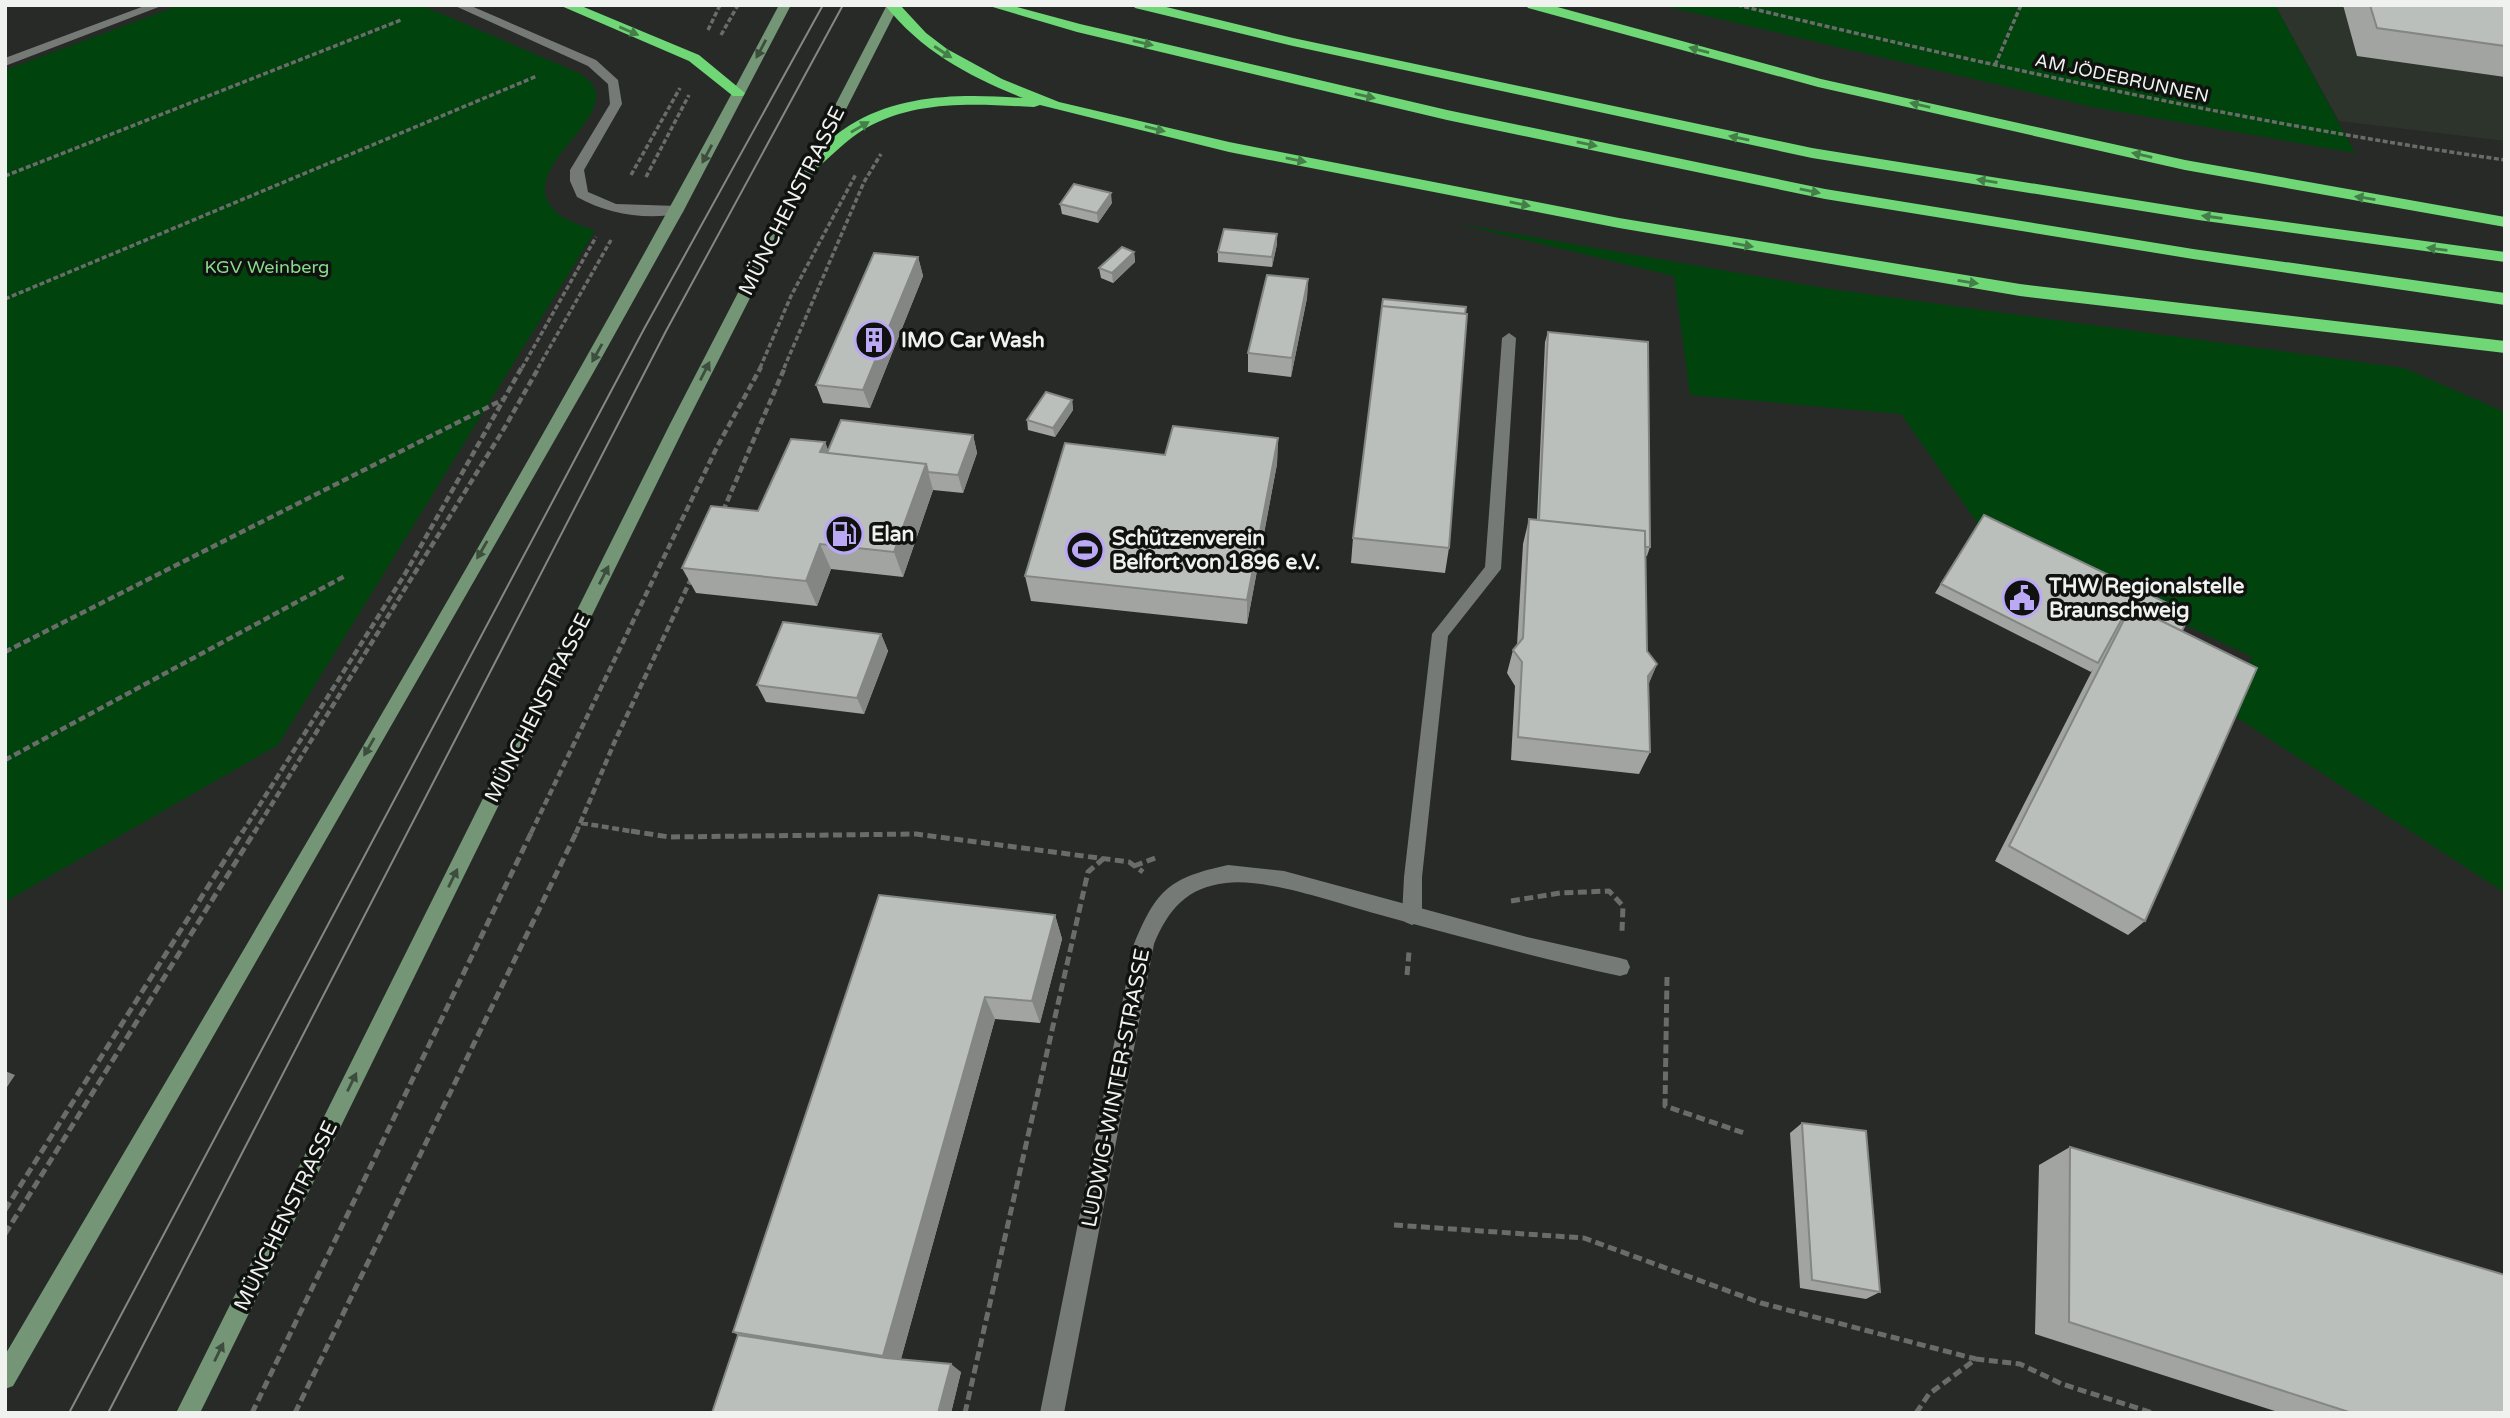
<svg xmlns="http://www.w3.org/2000/svg" width="2510" height="1418" viewBox="0 0 2510 1418" font-family="'Varela Round',sans-serif">
	<style>
		.built { fill: #2c342c }
		.green { fill: #00430d }
		.lines { fill: none; stroke-linecap: round; stroke-linejoin: round }
		.path-far2 { stroke: #696c69; stroke-width: 3.5; stroke-dasharray: 5 2.5; stroke-linecap: butt }
		.path-far1 { stroke: #696c69; stroke-width: 4.5; stroke-dasharray: 7 3.5; stroke-linecap: butt }
		.path { stroke: #696c69; stroke-width: 5; stroke-dasharray: 9 4.5; stroke-linecap: butt }
		.lane { fill: #767a76; fill-rule: evenodd }
		.street { fill: #767a76; fill-rule: evenodd }
		.secondary { fill: #749676; fill-rule: evenodd }
		.highway { fill: #6fd776; fill-rule: evenodd }
		.tram { stroke: #848784; stroke-width: 2 }
		.wall { fill: #a1a4a1 }
		.shaded-wall { fill: #838683 }
		.building { fill: #bbbfbb; stroke: #838683; stroke-width: 2 }
		.oneway { fill: #447e48 }
		.oneway2 { fill: #3d4d3e }
		.labels { text-anchor: middle; dominant-baseline: central; stroke-width: 7; stroke-linejoin: round; paint-order: stroke }
		.far-street-label { font-size: 18px; fill: #eff2ef; stroke: #101210 }
		.far-park-label { font-size: 18px; fill: #89dc8d; stroke: #101210 }
		.street-label { font-size: 21px; fill: #eff2ef; stroke: #101210 }
		.poi-label { font-size: 21px; font-weight: bold; fill: #eff2ef; stroke: #101210; text-anchor: start }
	</style>
	<rect width="100%" height="100%" fill="#272a27"/>
	<path class="built" d="M2275,5h230v136l-166,-20z"/>
	<path class="green" d="M180,5h241l158,68c7,5 16,11 17,20 5,36 -81,80 -40,119 9,9 28,14 39,19l-317,514 -273,157v-832z
		M2275,5l80,148 -263,-46 -428,-101z
		M1459,224l371,65 574,79 101,44v481l-278,-182 25,-54 -274,-133 -77,-110 -211,-19 -16,-119z"/>
	<g class="lines">
		<path class="path-far2" d="M1737,5c254,61 509,118 768,155
			M708,30l12,-25
			M721,35l17,-30
			M1995,65l26,-60
			M631,175l49,-87
			M5,176l396,-156
			M646,177l43,-82
			M5,299l532,-223
			M522,368l74,-131
			M538,368l73,-128
			M760,368l31,-72 65,-122
			M784,368l80,-186 17,-28"/>
		<path class="path-far1" d="M723,511l62,-144
			M5,652l499,-253
			M5,760l340,-184
			M581,823l61,10
			M242,833l163,-259 117,-207
			M254,833l251,-406 34,-60
			M531,833l186,-386 44,-80
			M576,833l39,-92 76,-162"/>
		<path class="path" d="M631,831l38,6 247,-3 213,28 14,10
			M1134,866l24,-9
			M1511,901l49,-8 49,-2 14,15 -1,25
			M1407,975l2,-23
			M1667,977l-2,129 79,27
			M5,1210l238,-379
			M1394,1225l190,13 177,65 215,56
			M5,1234l250,-403
			M252,1413l280,-582
			M295,1413l282,-582
			M965,1413l123,-541 15,-13
			M1916,1413l13,-19 47,-35 44,5 42,20 91,29"/>
		<path class="lane" d="M147,5h17l-159,61v-8z
			M453,5h16l127,55 22,20 4,24 -38,66 4,22 28,12 61,2 7,4 -2,3c-34,8 -75,1 -105,-16l-7,-16v-11l40,-66 -2,-20 -20,-18z
			M1509,333l7,5 -15,231 -53,67 -26,241v39l-3,6 -7,3 -7,-3 -3,-6 2,-39 28,-243 53,-67 17,-229z"/>
		<path class="street" d="M1228,865l56,6 243,66 93,21 7,2 3,7 -3,7 -7,2c-82,-18 -162,-40 -243,-62 -41,-11 -110,-36 -151,-31 -39,4 -58,27 -72,61l-90,469h-24l94,-469c23,-55 35,-66 94,-79z"/>
		<path class="secondary" d="M779,5h12l-107,205 -92,165 -579,1011 -8,3v-34c262,-447 531,-892 774,-1350z
			M887,5h12l-214,421 -485,987h-24l493,-987z"/>
		<path class="highway" d="M559,5h20l120,50 46,38 -2,3h-10l-44,-35z
			M885,5h15l26,28 21,16 55,30 57,23 170,40 390,76 401,66 485,57v12l-485,-57 -401,-68 -390,-76 -189,-47 -6,2c-56,-3 -117,-8 -168,21 -20,12 -36,29 -53,44h-12l-2,-3 2,-3c18,-16 35,-34 56,-45 50,-28 110,-27 166,-23 -53,-21 -102,-47 -138,-93z
			M986,5h24l70,19 367,86 378,79 368,60 312,44v12l-312,-46 -368,-60 -378,-79 -370,-88z
			M1133,5h25l135,33 519,110 386,62 307,42v10l-307,-42 -386,-62 -519,-112 -158,-38z
			M1526,5h24l271,74 364,81 320,57v10l-320,-57 -367,-83 -290,-79z"/>
		<path class="tram" d="M69,1413l575,-1084 179,-324
			M108,1413l558,-1082 177,-326"/>
	</g>
	<path class="wall" d="M2343,5h162v72l-148,-21z
		M1112,203l-14,20 -36,-9 -2,-10z
		M1277,234v10l-5,23 -54,-5v-10z
		M1134,252l1,10 -22,21 -12,-5 -2,-10z
		M918,257l5,19 -53,132 -47,-5 -7,-18z
		M1308,279l-1,19 -16,79 -43,-5v-19z
		M1548,332l102,215 -3,9h-2l2,95 10,13 -9,21 2,67 -11,22 -128,-14 4,-74 -8,-13 6,-23 4,-5 6,-101 6,-25h8l8,-177z
		M1072,400l1,10 -18,27 -27,-7 -1,-10z
		M973,435l4,18 -14,40 -30,-3 -30,87 -72,-8 -14,37 -121,-13 -14,-25 76,-57 67,-69 3,8z
		M1278,438l-1,26 -30,160 -216,-23 -6,-25z
		M1984,515l198,116 -37,290 -17,14 -133,-74 98,-192 -2,3 -156,-79z
		M1353,538l96,10 -4,25 -94,-10z
		M881,634l7,17 -24,63 -98,-12 -9,-17z
		M879,895l176,20 7,24 -22,84 -45,-4 -94,340 60,13 -10,41h-239l26,-78 -5,-3z
		M1802,1123l78,169 -14,7 -66,-11 -10,-155z
		M2070,1147l435,266h-224l-246,-79 4,-169z"/>
	<path class="shaded-wall" d="M1111,193l1,10 -14,20 -1,-10z
		M1277,234v10l-5,23v-10z
		M1134,252l1,10 -22,21 -1,-10z
		M918,257l5,19 -53,132 -7,-18z
		M1308,279l-1,19 -16,79 1,-19z
		M1072,400l1,10 -18,27 -2,-9z
		M973,435l4,18 -14,40 -5,-18z
		M1278,438l-1,26 -30,160v-24z
		M825,442l7,19 -12,-9z
		M926,464l7,26 -30,87 -9,-25z
		M820,544l11,25 -14,37 -11,-25z
		M881,634l7,17 -24,63 -7,-16z
		M1657,664l-10,24 1,-12z
		M1055,915l7,24 -22,84 -8,-22z
		M985,997l10,22 -96,347 -16,-10z
		M5,1071l10,4 -10,15z
		M951,1364l10,8 -10,41h-13z"/>
	<path class="building" d="M2370,5h135v41l-128,-18z
		M1074,184l37,9 -14,20 -37,-9z
		M1224,229l53,5 -5,23 -54,-5z
		M1122,247l12,5 -22,21 -13,-5z
		M874,253l44,4 -55,133 -47,-5z
		M1267,275l41,4 -16,79 -44,-5z
		M1383,299l83,8 -1,7 -83,-8z
		M1382,306l85,8 -18,234 -96,-10z
		M1548,332l100,10 2,205h-5v-16l-106,-11z
		M1046,392l26,8 -19,28 -26,-8z
		M841,420l132,15 -15,40 -30,-3 -2,-8 -99,-11z
		M1173,426l105,12 -31,162 -222,-24 40,-133 100,12z
		M791,439l34,3 -5,10 106,12 -32,88 -74,-8 -14,37 -124,-13 29,-62 47,5z
		M1984,515l206,99 -8,17 -51,-25 -7,9 -26,48 -157,-79z
		M1529,519l116,12 2,120 10,13 -9,12 2,76 -132,-15 4,-75 -9,-12 10,-12z
		M2131,606l126,62 -112,253 -136,-75z
		M783,622l98,12 -24,64 -100,-13z
		M879,895l176,20 -23,86 -47,-4 -102,359 -150,-24z
		M1802,1123l64,8 14,161 -68,-12z
		M2070,1147l435,128v138h-153l-283,-91z
		M738,1335l148,23 65,6 -13,49h-226z"/>
	<defs><path id="oneway-solid" d="M-6-.8H1V-3.2L6.5 0L1 3.2V.8H-6Z" transform="scale(1.75)"/></defs>
	<g class="oneway">
		<use href="#oneway-solid" transform="translate(629 31) rotate(23)"/>
		<use href="#oneway-solid" transform="translate(1143 43) rotate(13)"/>
		<use href="#oneway-solid" transform="translate(1699 50) rotate(-165)"/>
		<use href="#oneway-solid" transform="translate(943 52) rotate(33)"/>
		<use href="#oneway-solid" transform="translate(1365 96) rotate(13)"/>
		<use href="#oneway-solid" transform="translate(1920 105) rotate(-167)"/>
		<use href="#oneway-solid" transform="translate(860 127) rotate(-30)"/>
		<use href="#oneway-solid" transform="translate(1155 129) rotate(14)"/>
		<use href="#oneway-solid" transform="translate(1739 138) rotate(-168)"/>
		<use href="#oneway-solid" transform="translate(1587 144) rotate(12)"/>
		<use href="#oneway-solid" transform="translate(2142 155) rotate(-167)"/>
		<use href="#oneway-solid" transform="translate(1296 160) rotate(11)"/>
		<use href="#oneway-solid" transform="translate(1987 181) rotate(-171)"/>
		<use href="#oneway-solid" transform="translate(1810 191) rotate(12)"/>
		<use href="#oneway-solid" transform="translate(2365 198) rotate(-171)"/>
		<use href="#oneway-solid" transform="translate(1520 204) rotate(11)"/>
		<use href="#oneway-solid" transform="translate(2212 217) rotate(-172)"/>
		<use href="#oneway-solid" transform="translate(1743 245) rotate(10)"/>
		<use href="#oneway-solid" transform="translate(2437 249) rotate(-173)"/>
		<use href="#oneway-solid" transform="translate(1968 282) rotate(9)"/>
	</g>
	<g class="oneway2">
		<use href="#oneway-solid" transform="translate(761 49) rotate(118)"/>
		<use href="#oneway-solid" transform="translate(707 154) rotate(118)"/>
		<use href="#oneway-solid" transform="translate(597 353) rotate(119)"/>
		<use href="#oneway-solid" transform="translate(705 371) rotate(-63)"/>
		<use href="#oneway-solid" transform="translate(482 550) rotate(120)"/>
		<use href="#oneway-solid" transform="translate(604 575) rotate(-63)"/>
		<use href="#oneway-solid" transform="translate(369 747) rotate(120)"/>
		<use href="#oneway-solid" transform="translate(453 878) rotate(-64)"/>
		<use href="#oneway-solid" transform="translate(352 1082) rotate(-64)"/>
		<use href="#oneway-solid" transform="translate(219 1352) rotate(-64)"/>
	</g>
	<defs>
		<symbol id="building-ring" viewBox="-11 -11 22 22"><circle r="9.5" fill="#101210" stroke="#bca9f5" stroke-width="1.5"/><path d="M-4-6H4V6H1V3H-1V6H-4ZM-2.5-4.3h1.7v1.8h-1.7ZM.8-4.3h1.7v1.8H.8ZM-2.5-1h1.7V.8h-1.7ZM.8-1h1.7V.8H.8Z" fill="#bca9f5"/></symbol>
		<symbol id="fuel-ring" viewBox="-11 -11 22 22"><circle r="9.5" fill="#101210" stroke="#bca9f5" stroke-width="1.5"/><path d="M-5.5-6h7V0h2V4h1.3V-2.5L3-4.5l.8-.8L6-3V5H2.5V1h-1V6h-7ZM-4.2-4.7v3.2H.2V-4.7Z" fill="#bca9f5"/></symbol>
		<symbol id="stadium-ring" viewBox="-11 -11 22 22"><circle r="9.5" fill="#101210" stroke="#bca9f5" stroke-width="1.5"/><path d="M0-5a6.5 5 0 1 0 0 10a6.5 5 0 1 0 0-10ZM-3.5-1.8h7v3.6h-7Z" fill="#bca9f5"/></symbol>
		<symbol id="civic-ring" viewBox="-11 -11 22 22"><circle r="9.5" fill="#101210" stroke="#bca9f5" stroke-width="1.5"/><path d="M-.6-6.5H3V-4.5H.6V-3L4-1V1h2V6H-6V1h2V-1L-.6-3ZM-1.2 2.5V6h2.4V2.5Z" fill="#bca9f5"/></symbol>
	</defs>
	<g fill-rule="evenodd">
		<use href="#building-ring" x="852" y="318" width="44" height="44"/>
		<use href="#fuel-ring" x="822" y="512" width="44" height="44"/>
		<use href="#stadium-ring" x="1063" y="528" width="44" height="44"/>
		<use href="#civic-ring" x="2000" y="576" width="44" height="44"/>
	</g>
	<g class="labels">
		<g class="far-street-label">
			<text transform="translate(2122 78) rotate(12)">AM JÖDEBRUNNEN</text>
		</g>
		<g class="far-park-label">
			<text x="267" y="267">KGV Weinberg</text>
		</g>
		<g class="street-label">
			<text transform="translate(792 201) rotate(-63)">MÜNCHENSTRASSE</text>
			<text transform="translate(538 708) rotate(-63)">MÜNCHENSTRASSE</text>
			<text transform="translate(1116 1088) rotate(-79)">LUDWIG-WINTER-STRASSE</text>
			<text transform="translate(286 1216) rotate(-64)">MÜNCHENSTRASSE</text>
		</g>
		<g class="poi-label">
			<text x="901" y="340">IMO Car Wash</text>
			<text x="871" y="534">Elan</text>
			<text x="1112" y="538">Schützenverein<tspan x="1112" dy="24">Belfort von 1896 e.V.</tspan></text>
			<text x="2049" y="586">THW Regionalstelle<tspan x="2049" dy="24">Braunschweig</tspan></text>
		</g>
	</g>
	<rect width="2510" height="1418" fill="none" stroke="#eff2ef" stroke-width="14"/>
</svg>
